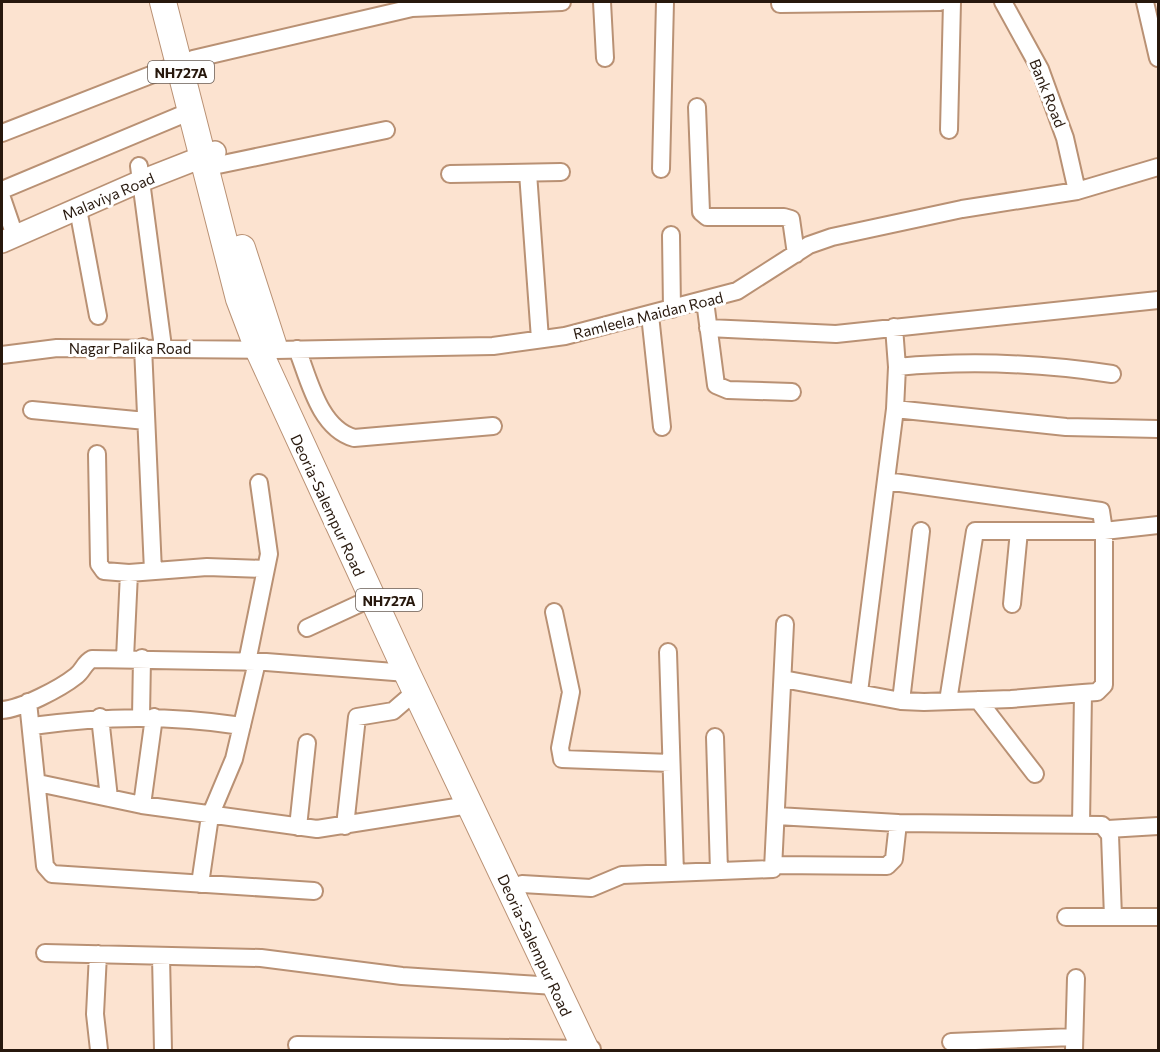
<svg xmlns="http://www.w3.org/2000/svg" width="1160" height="1052" viewBox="0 0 1160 1052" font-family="Commissioner,sans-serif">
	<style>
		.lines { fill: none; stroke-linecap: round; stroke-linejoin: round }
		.minor-casing { stroke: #b99174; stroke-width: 20 }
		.major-casing { stroke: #b99174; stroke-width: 24 }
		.highway-casing { stroke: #b99174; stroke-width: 28 }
		.minor { stroke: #fff; stroke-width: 16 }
		.major { stroke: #fff; stroke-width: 21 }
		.highway { stroke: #fff; stroke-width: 26 }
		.labels { text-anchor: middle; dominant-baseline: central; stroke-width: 6; stroke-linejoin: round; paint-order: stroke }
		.shield { fill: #fff; stroke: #685d56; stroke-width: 1.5 }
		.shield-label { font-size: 14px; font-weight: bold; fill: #27180d }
		.street-label { font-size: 15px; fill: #27180d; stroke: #fff }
	</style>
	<rect width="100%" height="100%" fill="#fce3d0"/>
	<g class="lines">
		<defs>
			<path id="minor" d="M602,2l3,56
				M1003,2l37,67 25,69 12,53
				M1145,2l13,56
				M780,4l160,-2
				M193,59l219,-51 150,-6
				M697,107l4,105 6,5h77l7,2 5,35
				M949,130l3,-128
				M2,133l177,-69
				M218,165l168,-35
				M139,166l24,181
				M661,169l4,-167
				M528,173l12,166
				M450,174l111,-2
				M2,190l189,-79
				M2,198l13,38
				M78,209l20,107
				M671,235l1,74
				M705,301l11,84 12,5 64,2
				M650,315l12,112
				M708,328l128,6 322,-34
				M143,347l10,224
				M297,349c12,30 22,79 57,89l139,-12
				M2,355l55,-7 218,2 218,-4 72,-10 172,-45 72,-46 23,-8 130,-28 115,-18 81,-24
				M897,367c73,-7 143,-4 215,7
				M895,409l171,18 92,2
				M32,410l114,11
				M97,454l2,110 5,7 25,2 78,-6 59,2
				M1012,604l7,-73
				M554,612l17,80 -11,56 2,11 109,4
				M307,628l65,-30
				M668,652l7,221
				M125,658l4,-85
				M247,662l22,-108 -10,-71
				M783,679l118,22 23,1 87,-3 72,-6 14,-1 7,-7v-154l-3,-20 -215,-30
				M859,692l36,-283 2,-42 -3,-40
				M978,700l57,74
				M901,701l20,-170
				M948,701l27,-170h129l54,-6
				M28,702l17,164 7,8 262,17
				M2,710c19,-1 59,-22 74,-34 7,-5 8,-13 16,-17l174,3 141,11
				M100,717l9,81
				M141,717l1,-59
				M32,726c75,-10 135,-11 210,0
				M715,737l4,134
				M38,783l104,22 175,24 152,-24
				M142,805l12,-88
				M777,816l121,7 204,2 8,10 3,82
				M1081,825l2,-132
				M345,826l12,-109 36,-6 22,-19
				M298,827l9,-84
				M1108,829l50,-3
				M774,865l113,1 7,-7 4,-36
				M200,884l10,-68 24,-57 23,-97
				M522,884l69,4 31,-13 151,-6 12,-245
				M1066,917h92
				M45,953l216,5 141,18 153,10
				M98,954l-3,60 4,36
				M161,956l2,94
				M951,1042l123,-5
				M297,1045l295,4
				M1074,1050l2,-72"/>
			<path id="major" d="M2,242l139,-61 74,-29"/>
			<path id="highway" d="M163,2l76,297 19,50 149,324 179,377
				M242,248l31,96"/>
		</defs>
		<use href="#minor" class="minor-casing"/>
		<use href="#major" class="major-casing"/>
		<use href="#highway" class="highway-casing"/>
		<use href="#minor" class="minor"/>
		<use href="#major" class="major"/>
		<use href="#highway" class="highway"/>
	</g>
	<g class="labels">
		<g class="shield">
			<rect x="148" y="61" width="66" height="22" rx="4.5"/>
			<rect x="356" y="589" width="66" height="22" rx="4.5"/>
		</g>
		<g class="shield-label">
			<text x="181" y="72">NH727A</text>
			<text x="389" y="600">NH727A</text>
		</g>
		<g class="street-label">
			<text transform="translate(1048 93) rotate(68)">Bank Road</text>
			<text transform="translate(108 196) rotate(-23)">Malaviya Road</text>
			<text transform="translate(648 315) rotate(-14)">Ramleela Maidan Road</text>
			<text x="130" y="348">Nagar Palika Road</text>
			<text transform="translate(328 505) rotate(65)">Deoria-Salempur Road</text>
			<text transform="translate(535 945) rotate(65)">Deoria-Salempur Road</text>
		</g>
	</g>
	<rect width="1160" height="1052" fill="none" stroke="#27180d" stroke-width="6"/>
</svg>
